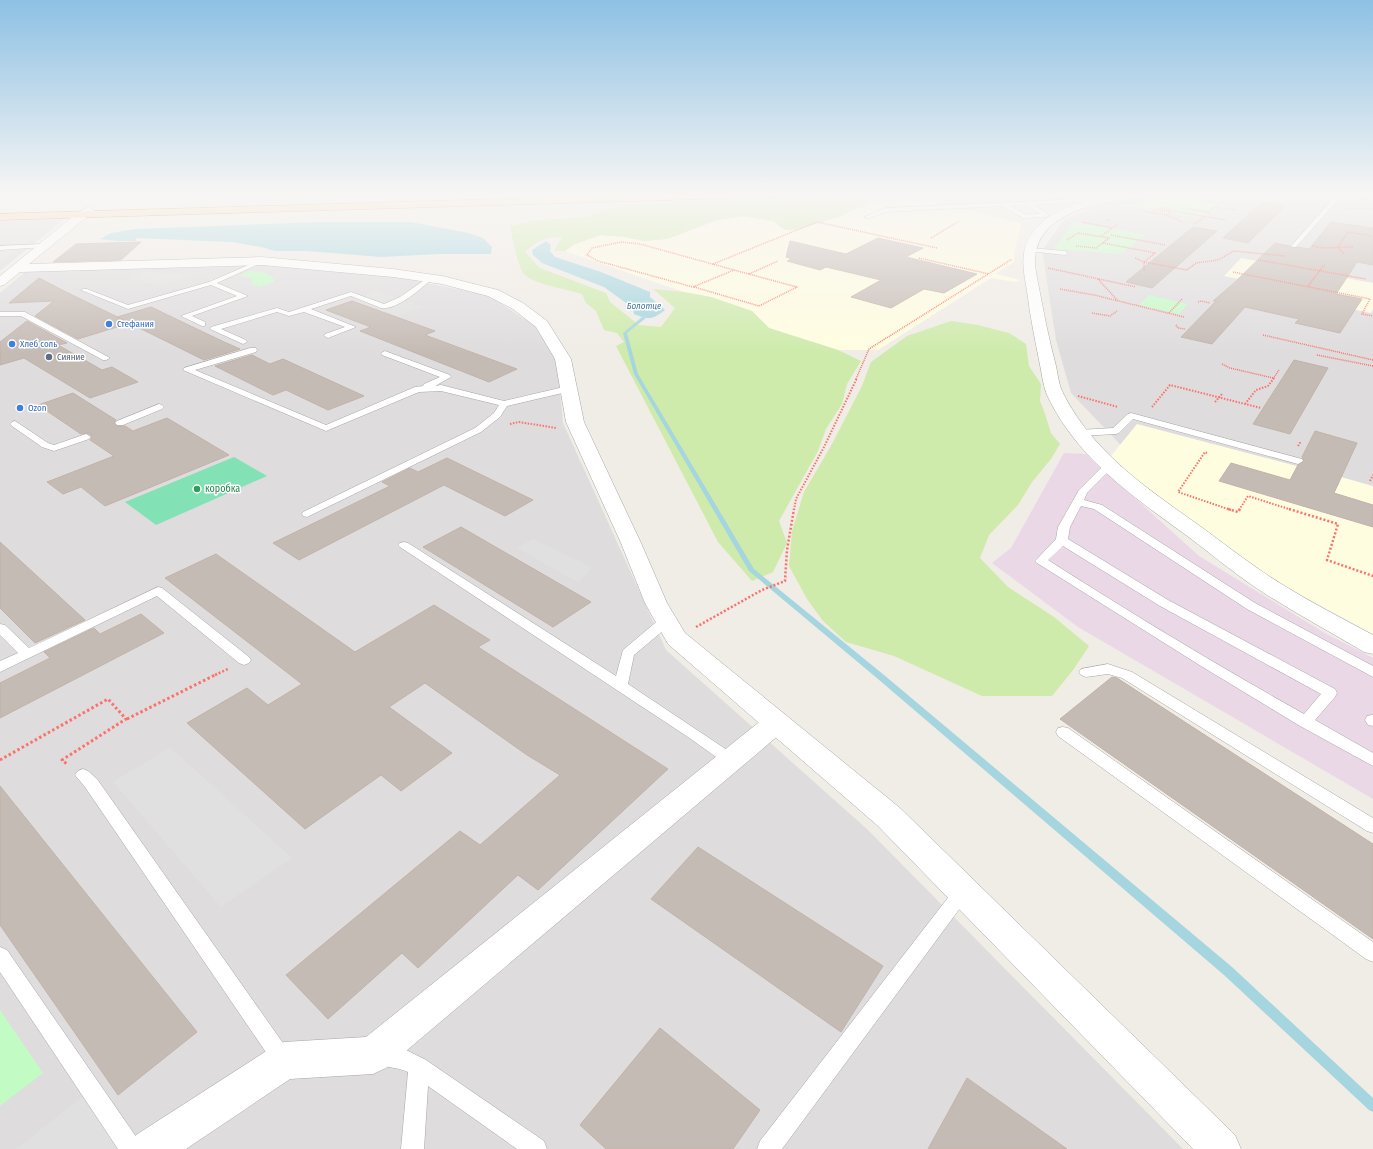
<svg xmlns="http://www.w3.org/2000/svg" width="1373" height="1149" viewBox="0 0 1373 1149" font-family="'Fira Sans Condensed',sans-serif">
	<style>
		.residential { fill: #dedcdd }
		.industrial { fill: #ead8e7 }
		.education { fill: #fffde0 }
		.grass { fill: #ceebab }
		.park { fill: #c3fbc4 }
		.pitch { fill: #83e1b6 }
		.parking { fill: #e0e0e0 }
		.water { fill: #a5d5df }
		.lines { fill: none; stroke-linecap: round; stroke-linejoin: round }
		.stream { fill: #a5d5df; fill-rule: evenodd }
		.building { fill: #c5bbb5; stroke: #c2b2a8 }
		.service-casing { stroke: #a7a7a7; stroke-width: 1 }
		.minor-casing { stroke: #a7a7a7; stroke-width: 1 }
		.tertiary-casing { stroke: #a7a7a7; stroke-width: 1 }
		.primary-casing { stroke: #9b5e00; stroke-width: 1 }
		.path-far3 { stroke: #fc716b; stroke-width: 1.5; stroke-dasharray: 1 1; stroke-linecap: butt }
		.path-far2 { stroke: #fc716b; stroke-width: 2; stroke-dasharray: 1.5 1.5; stroke-linecap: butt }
		.path-far1 { stroke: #fc716b; stroke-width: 2.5; stroke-dasharray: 2 2; stroke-linecap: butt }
		.path { stroke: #fc716b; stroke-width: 3; stroke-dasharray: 2.5 2.5; stroke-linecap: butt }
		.service { fill: #fff; fill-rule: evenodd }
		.minor { fill: #fff; fill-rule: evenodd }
		.tertiary { fill: #fff; fill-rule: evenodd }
		.primary { fill: #fdce9e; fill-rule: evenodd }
		.rail { stroke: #6e6e6e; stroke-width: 1.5; stroke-dasharray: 4 4; stroke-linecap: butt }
		.shop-dot { fill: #3f7fe0; stroke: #fff; stroke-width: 1.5 }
		.service-dot { fill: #5c6f8a; stroke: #fff; stroke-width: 1.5 }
		.leisure-dot { fill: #2e9e5b; stroke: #fff; stroke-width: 1.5 }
		.labels { text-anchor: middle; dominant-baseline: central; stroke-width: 3; stroke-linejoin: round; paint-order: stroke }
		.far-water-label { font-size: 9px; font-style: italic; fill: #4378a2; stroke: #fff }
		.far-shop-label { font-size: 9px; fill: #366cbe; stroke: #fff; text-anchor: start }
		.far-service-label { font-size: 9px; fill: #4e5e75; stroke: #fff; text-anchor: start }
		.leisure-label { font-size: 10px; fill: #27864d; stroke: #fff; text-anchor: start }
	</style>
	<rect width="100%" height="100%" fill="#f0ece6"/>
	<path class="residential" d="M1373,193v437l-189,-119 -113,-118 -15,-53 -14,-90 23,-31 42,-16 30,-5 52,-4z
		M66,218l-66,53v-51z
		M259,264l130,12 99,19 47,31 22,34 6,63 103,227 202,180 315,319h-1183v-856l25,-21z"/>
	<path class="industrial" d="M1064,453l22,1 113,102 124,76 50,26v141l-295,-172 -86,-64 19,-15z"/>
	<path class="education" d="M931,201l90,22 -7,30v9l-18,12 24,6 -4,2 -25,-4 -113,72h-40l-69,-22 -17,-17 -41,-14 -27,-5 -119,-41 8,-6 27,-10 24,2 20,4 23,-2 50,-19 26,-4 30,5 10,6 13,3 46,-14 8,-5 13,-4 5,-4z
		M1241,258l132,25v26l-2,4 -139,-28 6,-6 -14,-3z
		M1137,424l160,42 -7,14 44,13 7,-16 32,9v148l-92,-50 -86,-58 -53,-39 -31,-31z"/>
	<path class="grass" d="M830,199l38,4 -5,4 -13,4 -8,5 -46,14h-11l-12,-9 -30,-5 -26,4 -50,19 -23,2 -20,-4 -24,-2 -27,10 -8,6h-11l8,-14c-16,-1 -26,5 -37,15l15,16 66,25 4,9 29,23 22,2 14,-19 -22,-19 31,3 27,5 41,14 17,17 69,22 23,11 -14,23 -5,20 -16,25 -8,22 -39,70 8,22 -14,29 -21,9 -34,-39 -102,-196 8,-4 -7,-9 -13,-3 -8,-19 -10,-8 -4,-9c-13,-4 -49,-10 -58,-20 -6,-6 -12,-38 -14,-48l31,-6 46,-3 33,-11 44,-4 143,-1z
		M951,321l27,4 31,8 17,11 3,22 12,18 -1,17 4,10 7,22 9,11 -9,15 -19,23 -14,23 -29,30 -9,23 28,29 46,30 35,29 -16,24 -21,26h-70l-88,-40 -48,-14 -23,-21 -16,-22 -18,-33 3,-35 12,-39 28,-48 30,-58 9,-24 36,-26z"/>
	<path class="park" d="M1179,198l43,7 -24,13 -79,-13z
		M1074,222l71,13 -24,19 -67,-5z
		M250,271c11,0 20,1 25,11l-15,5 -10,-3 4,-5 -15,-3z
		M1149,295l39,9 -9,10 -40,-9z
		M0,1010l43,63 -43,33z"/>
	<path class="pitch" d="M234,457l33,19 -111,49 -31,-23z"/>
	<path class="parking" d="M30,240l-30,22v-12l13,-9z
		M147,272l41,3 -25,10 -32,-6z
		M376,291l18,6 29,10 -25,9 -44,-17z
		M533,539l59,28 -13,16 -62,-35z
		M170,747l122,111 -71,49 -108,-125z
		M91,1090l32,59h-107z"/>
	<path class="water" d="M321,222h89l59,11 14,5 9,9 -1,7h-51l-59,3 -74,-6h-32l-14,-4 -29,-5 -96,-4v3h-18l-18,-2 11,-6 24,-4z
		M546,241l5,4 -1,6 5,6 46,15 49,20v5l15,13c-13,10 -16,10 -31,4l-1,-6 -29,-21 -62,-24 -9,-8 -1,-5z"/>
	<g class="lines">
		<path class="stream" d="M642,317l4,1 -19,15 11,41 116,195 130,106 348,292 141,131v14l-4,-2 -145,-135 -346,-296 -129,-108 -115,-197 -11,-41z"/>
	</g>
	<path class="building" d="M1262,202l23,4 -37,37 -25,-5z
		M1331,222l42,6v37l-16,-3 -21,32 26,5 -22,34 -45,-10 4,-4 -54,-12 -33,37 -31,-7 35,-36h-3l21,-18 41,-40 15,3 2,2 6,-1 11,2z
		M1193,227l24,4 -65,57 -26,-6z
		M878,238l45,10 -17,9 71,17 -33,19 -20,-4 -33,19 -40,-11 30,-17 -55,-13 -6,3 -33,-9 5,-2 -6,-2 4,-16 56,13z
		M141,242l-20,18 -68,2 23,-18z
		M39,278l27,14 64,31 -52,16 -43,-23 19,-15 -45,2z
		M352,301l83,30 -10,4 92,34 -28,13 -129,-51 11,-4 -45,-17z
		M151,307l71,34 18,8 -36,11 -87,-43z
		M27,321l40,22 -9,2 44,25 10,-3 26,15 -48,16 -66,-40 -24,7v-23z
		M252,355l18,9 13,-5 81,37 -36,14 -42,-20 -13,5 -58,-29z
		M1294,360l34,8 -38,66 -37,-10z
		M73,393l43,27 -2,3 3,3h8l8,5 34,-13 62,37 -124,51 -24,-19 -18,7 -16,-12 67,-26 -24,-16 2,-4 -5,-3 -6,1 -43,-29z
		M1315,431l42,12 -23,50 39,12v22l-154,-46 12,-18 59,17 8,-15 6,-4 -2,-4z
		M447,458l86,42 -28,16 -61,-31 -145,75 -26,-17 117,-57 -8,-4 28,-14 8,4z
		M461,527l130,75 -38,25 -130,-80z
		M0,542l85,78 -50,23 -35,-35z
		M216,554l139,98 79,-47 56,35 -12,7 190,122 -130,121 -20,-15 -100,93 -16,-15 -74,66 -42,-44 174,-144 20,14 80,-70 -33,-20 -102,-72 -36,24 63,46 -51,38 -20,-16 -76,54 -118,-106 60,-35 21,17 34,-21 -137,-106z
		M141,614l23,19 -164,85v-35l50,-25 -6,-6 50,-24 6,6z
		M1112,677l5,1 256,166v95l-313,-220z
		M0,786l197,246 -79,63 -118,-170z
		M698,847l185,119 -42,66 -190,-133z
		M660,1028l100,82 -27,39h-127l-26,-24z
		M967,1078l100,71h-139z"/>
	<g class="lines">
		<defs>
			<path id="service" d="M608,193h10l-10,2z
				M1252,193h47l-3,2h-41z
				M1338,193h6l-48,54h-4v-2z
				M1099,198l2,1v2l-67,4 14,9 1,1 -3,2 -23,1 -20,-12 -117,6 -19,7 -3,-2 21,-9zM1027,205l13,9h-16l-14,-8z
				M44,244l2,1v2l-46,3v-4z
				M1030,248l35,3 3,2 -3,2 -37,-4v-2z
				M260,260l5,1 -48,22 31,13 -56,20 13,6v4h-3l-21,-10 56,-20 -26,-11 -83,24 -47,-19 2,-1h4l41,16 81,-23z
				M430,276l3,2 -1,1c-12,10 -34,31 -51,29l-30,-12 -40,13 45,18 -28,11 -4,-2 1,-2 20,-7 -41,-15 -15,4 -12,-4 -56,17 25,11 1,2 -4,2 -33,-15 1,-2 66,-19 12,4 62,-20 33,12 16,-7z
				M0,312h25l85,46 -4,2h-3l-82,-44h-21z
				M250,348h6l1,2 -1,2 -61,18 131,55 89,-38 8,-1 1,-2 16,-7 -58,-22 -1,-2 4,-2 65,24 1,2 -16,9 6,-1 63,16 64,-15 4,3 -1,2 -64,15 -7,11 -19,15 -174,85 -4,-1 -1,-2 1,-2 172,-84 19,-15 5,-8 -58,-14 -22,1 -93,39 -143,-61 1,-2z
				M159,404l3,1 2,2 -2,2 -39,16h-6l-2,-2 2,-2z
				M1131,413l171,46 1,2 -5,3 -165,-45 -14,14 -3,1 -37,2 -5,-3 5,-3 34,-2 15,-14z
				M15,421l33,22 6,2 32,-11 5,3 -2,2 -35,12 -12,-4 -30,-21 -2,-2 2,-2z
				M1110,462l5,3 -28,28 -3,7 18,5 153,98 118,63v11l-126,-68 -153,-100 -13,-3 -11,21 -2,12 100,61 167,89 2,4 -2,4 -20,23 58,33v13l-73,-40 -99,-60 -164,-103 -2,-2 2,-2 19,-20 2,-12 21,-37 27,-27zM1063,546l97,60 161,88 -17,20c-87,-49 -172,-100 -256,-154z
				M404,542l4,1 208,133 7,-26 38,-32 5,-1 5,1 1,3 -1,3 -37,31 -6,29 108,72 3,4 -3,4 -5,2 -5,-2 -38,-27 -288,-190 -2,-2 2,-2z
				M158,587l4,1 87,69 2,3 -2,3 -5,2 -5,-2 -82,-67 -157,76v-11l18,-8 -18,-18v-11l5,1 24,23z
				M1108,664l24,8 241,146v15l-6,-2 -245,-153 -14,-4 -22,3 -5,-2 -2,-3 2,-3z
				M1372,715h1v11l-5,-1 -3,-5 2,-4z
				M1063,727l5,1 305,214v20l-7,-3 -308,-223 -2,-4 2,-4z
				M83,769l5,2 9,8 193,274 3,7 -3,7 -7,3 -7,-3 -191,-280 -10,-12 3,-4z
				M963,883l6,3 3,5 -3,5 -187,253h-25l3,-8 197,-255z
				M0,947l7,3 132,191 3,8h-24l-118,-177z
				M382,1046l22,3 22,11 118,81 3,8h-30l-89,-63 -4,63h-23l7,-77c-10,-5 -22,-4 -33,-9l-3,-7 3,-7z"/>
			<path id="minor" d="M1123,193h39l-5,3c-37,3 -111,9 -121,55 -3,12 1,25 3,37 5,26 10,52 17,78 2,10 3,20 8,29 31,60 87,96 140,134 26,19 51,39 79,56 29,18 60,34 90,50v19l-9,-2c-32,-19 -65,-37 -97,-57 -27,-17 -52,-38 -77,-57 -55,-40 -113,-79 -143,-143 -4,-10 -5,-20 -7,-30 -5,-25 -10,-49 -13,-74 -2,-12 -5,-25 -3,-38 7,-42 63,-54 99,-60z
				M777,712l9,3 4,7 -4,7 -400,339 -13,6 -83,5 -104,70h-56l6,-14 135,-87 13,-6 82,-5 402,-322z"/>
			<path id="tertiary" d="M89,207l5,3 -1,2 -64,52 233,-7 131,12 49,7 56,14 25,13 24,18 24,38 13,63 57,121 26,60 18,30 215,175 335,327 6,14h-48l-315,-323 -210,-182 -23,-41 -24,-60 -55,-121 -11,-63 -19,-32 -23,-18 -25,-13 -46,-12 -49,-7 -131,-12 -242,7 -16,13 -4,1v-10l77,-63z"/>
			<path id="primary" d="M704,193h106l-5,3 -805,24v-6z"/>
		</defs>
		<use href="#service" class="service-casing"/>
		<use href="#minor" class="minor-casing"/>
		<use href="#tertiary" class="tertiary-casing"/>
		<use href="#primary" class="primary-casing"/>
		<path class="path-far3" d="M821,196l45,6
			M1353,197l20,3
			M1216,207l13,-11 12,-2
			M1160,208l11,2
			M1347,208l26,1
			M1188,209l20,3 7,-5 22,3
			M1154,210l18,1 54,9
			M1142,211l24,4
			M1171,212l-5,3 17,7
			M1107,221l3,-2
			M1082,222l30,6
			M1195,224l9,-7
			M1111,235l54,10
			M1101,236l17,-12
			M931,238l28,-17
			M1067,240l11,-7 31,5 -13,10 -20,-2
			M621,242l19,2 94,26 -41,17 -95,-26 -11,-6 5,-7z
			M1103,243l52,10 -11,9v8
			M1312,246l11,2 30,-1
			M1344,254l-6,-7 10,-15 24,4
			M919,258l70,16
			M1135,258l9,4 43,8 9,-7 22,-3 16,-9 51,5
			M1258,260l108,19
			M713,264l104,-42 120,26
			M1048,268l88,19
			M1233,272l137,27 -8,15 11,2
			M749,274l29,-13
			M1098,279l20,22
			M1308,286l17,-22
			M694,287l65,19 38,-19 -63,-17
			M1060,289l34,6 90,22
			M1198,302l3,-1 9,2
			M1092,313l18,3 7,-5
			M1169,313l13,-14
			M1176,325l2,3 7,1
			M1263,335l110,25
			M1317,355l56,11
			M1222,364l8,4 43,10
			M856,379l13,-30 143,-90
			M1273,379l6,-9"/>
		<path class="path-far2" d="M1078,396l40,11
			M1215,402l7,-8
			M1245,404l11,-14 12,-4 6,-8
			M1152,407l18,-22 91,23
			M510,424l9,-2 37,6
			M1298,446l3,-5
			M1207,453l-2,-1 -27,40 53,18
			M1370,481l3,-6
			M794,510l2,-11 28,-52 33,-69
			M1239,510l9,-14 44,14"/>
		<path class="path-far1" d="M1228,509l10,3 2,-3
			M1289,509l49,15 -11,36 46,16
			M696,627l66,-37 23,-9 2,-31 7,-41
			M215,675l13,-6"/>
		<path class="path" d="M127,719l90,-45
			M0,760l108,-61 18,20 -64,41 6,5"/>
		<use href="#service" class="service"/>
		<use href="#minor" class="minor"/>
		<use href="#tertiary" class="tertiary"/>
		<use href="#primary" class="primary"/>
		<path class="rail" d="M0,196l89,-3"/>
	</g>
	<linearGradient id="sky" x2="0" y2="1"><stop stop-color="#8dc1e4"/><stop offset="0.55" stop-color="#f8f6f4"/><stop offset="1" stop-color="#f8f6f4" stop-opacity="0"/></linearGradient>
	<rect width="1373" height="354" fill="url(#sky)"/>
	<g class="shop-dot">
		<circle cx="109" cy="324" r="4"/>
		<circle cx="12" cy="344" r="4"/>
		<circle cx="20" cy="408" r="4"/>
	</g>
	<circle class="service-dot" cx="49" cy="357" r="4"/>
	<circle class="leisure-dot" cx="197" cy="489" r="4"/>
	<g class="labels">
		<g class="far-water-label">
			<text x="644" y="306">Болотце</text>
		</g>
		<g class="far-shop-label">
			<text x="117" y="324">Стефания</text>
			<text x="20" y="344">Хлеб соль</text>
			<text x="28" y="408">Ozon</text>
		</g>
		<g class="far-service-label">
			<text x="57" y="357">Сияние</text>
		</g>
		<g class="leisure-label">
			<text x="205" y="489">коробка</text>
		</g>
	</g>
</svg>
